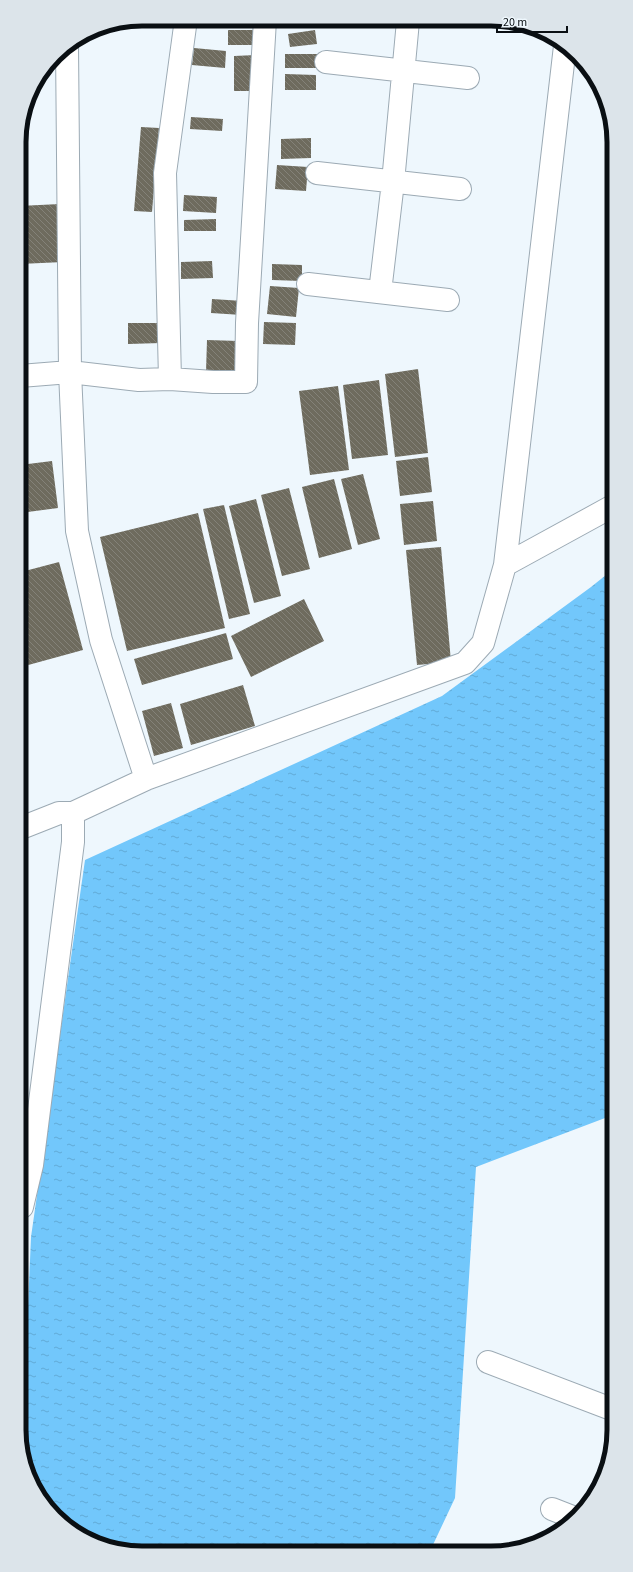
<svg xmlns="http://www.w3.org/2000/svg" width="633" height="1572" viewBox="0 0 633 1572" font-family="'Source Sans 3',sans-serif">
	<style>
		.water { fill: url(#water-ripples) }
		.building { fill: url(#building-back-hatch) }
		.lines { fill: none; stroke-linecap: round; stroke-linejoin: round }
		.minor-casing { stroke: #9caab4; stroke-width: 24 }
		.minor { stroke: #fff; stroke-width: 22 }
		.rim { fill: none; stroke: #0a0f13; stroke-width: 5 }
	</style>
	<defs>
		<pattern id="water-ripples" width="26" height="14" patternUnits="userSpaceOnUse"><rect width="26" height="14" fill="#72c7fb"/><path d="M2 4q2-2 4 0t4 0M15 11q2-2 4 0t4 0" fill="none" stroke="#61aad6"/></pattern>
		<pattern id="building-back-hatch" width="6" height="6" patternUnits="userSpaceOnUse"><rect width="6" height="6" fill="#6e6b5e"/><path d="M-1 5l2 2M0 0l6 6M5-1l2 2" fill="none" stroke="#848279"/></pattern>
	</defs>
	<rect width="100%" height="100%" fill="#eef7fd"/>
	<path class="water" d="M611,571l2,544 -137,52 -21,331 -24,51 -313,2 -57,-29 -25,-30 -13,-31v-36l8,-188 54,-377 357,-164 149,-109z"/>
	<path class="building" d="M289,20h31v5h-31z
		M228,30h36v15h-36z
		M315,30l2,14 -27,3 -2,-13z
		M194,48l32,3 -1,17 -33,-3z
		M285,54h32v14h-32z
		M259,55l1,36h-26v-35z
		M285,74l31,1v15h-31z
		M191,117l32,2 -1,12 -32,-2z
		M141,127l18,1 -7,84 -18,-1z
		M311,138v20l-30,1v-20z
		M277,165l31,2 -2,24 -31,-2z
		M184,195l33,2 -1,16 -33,-2z
		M60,204l3,58 -43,2 -1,-58z
		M216,219v12h-32v-11z
		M212,261l1,17 -32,1v-17z
		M272,264l30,1v16l-30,-1z
		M270,286l29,2 -3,29 -29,-3z
		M212,299l31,2 -1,14 -31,-2z
		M264,322l32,1 -1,22 -32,-1z
		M128,323h33v20l-33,1z
		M207,340l32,1 -1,33 -32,-2z
		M418,369l10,84 -33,4 -10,-83z
		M379,380l9,75 -36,4 -9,-74z
		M338,386l11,84 -39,5 -11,-84z
		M428,457l4,35 -32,4 -4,-35z
		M52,461l6,47 -38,5v-48z
		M363,474l17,65 -22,6 -17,-66z
		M334,479l18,70 -33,9 -17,-71z
		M289,488l21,81 -28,7 -21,-81z
		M256,499l25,97 -27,7 -25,-97z
		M433,501l4,40 -33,4 -4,-41z
		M224,505l26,109 -21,5 -26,-110z
		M198,513l27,115 -98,23 -27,-114z
		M441,547l10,115 -34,3 -11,-115z
		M59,562l24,88 -62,17v-95z
		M304,599l20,42 -73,36 -20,-41z
		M226,633l7,26 -91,26 -8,-26z
		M243,685l12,41 -64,19 -11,-41z
		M171,703l12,45 -29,8 -12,-45z
		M22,1003h1l2,32h-3z"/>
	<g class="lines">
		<defs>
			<path id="minor" d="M67,46l3,326 7,159 24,109 45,139
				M326,62l142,16
				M317,173l143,16
				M308,284l140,16
				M380,292l13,-110 15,-161
				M20,376l50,-4 69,8 31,-1 43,3h33l1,-59 18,-303
				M170,379l-5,-206 21,-154
				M505,565l60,-519
				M21,828l38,-15h14l73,-34 319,-116 18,-20 22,-78 106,-58
				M22,1207l10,-42 41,-323v-29
				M488,1362l126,48
				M552,1509l23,9"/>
		</defs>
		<use href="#minor" class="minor-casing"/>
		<use href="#minor" class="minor"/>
	</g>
	<path d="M0 0H633V1572H0ZM142 26H491A116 116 0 0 1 607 142V1430A116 116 0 0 1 491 1546H142A116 116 0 0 1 26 1430V142A116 116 0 0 1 142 26Z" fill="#dce4ea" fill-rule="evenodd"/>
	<path class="rim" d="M142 26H491A116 116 0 0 1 607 142V1430A116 116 0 0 1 491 1546H142A116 116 0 0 1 26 1430V142A116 116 0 0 1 142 26Z"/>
	<path d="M497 26v6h70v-6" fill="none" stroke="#0a0f13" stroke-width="2"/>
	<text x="503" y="26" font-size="12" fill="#0a0f13" stroke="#eef7fd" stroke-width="3" paint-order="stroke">20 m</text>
</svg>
